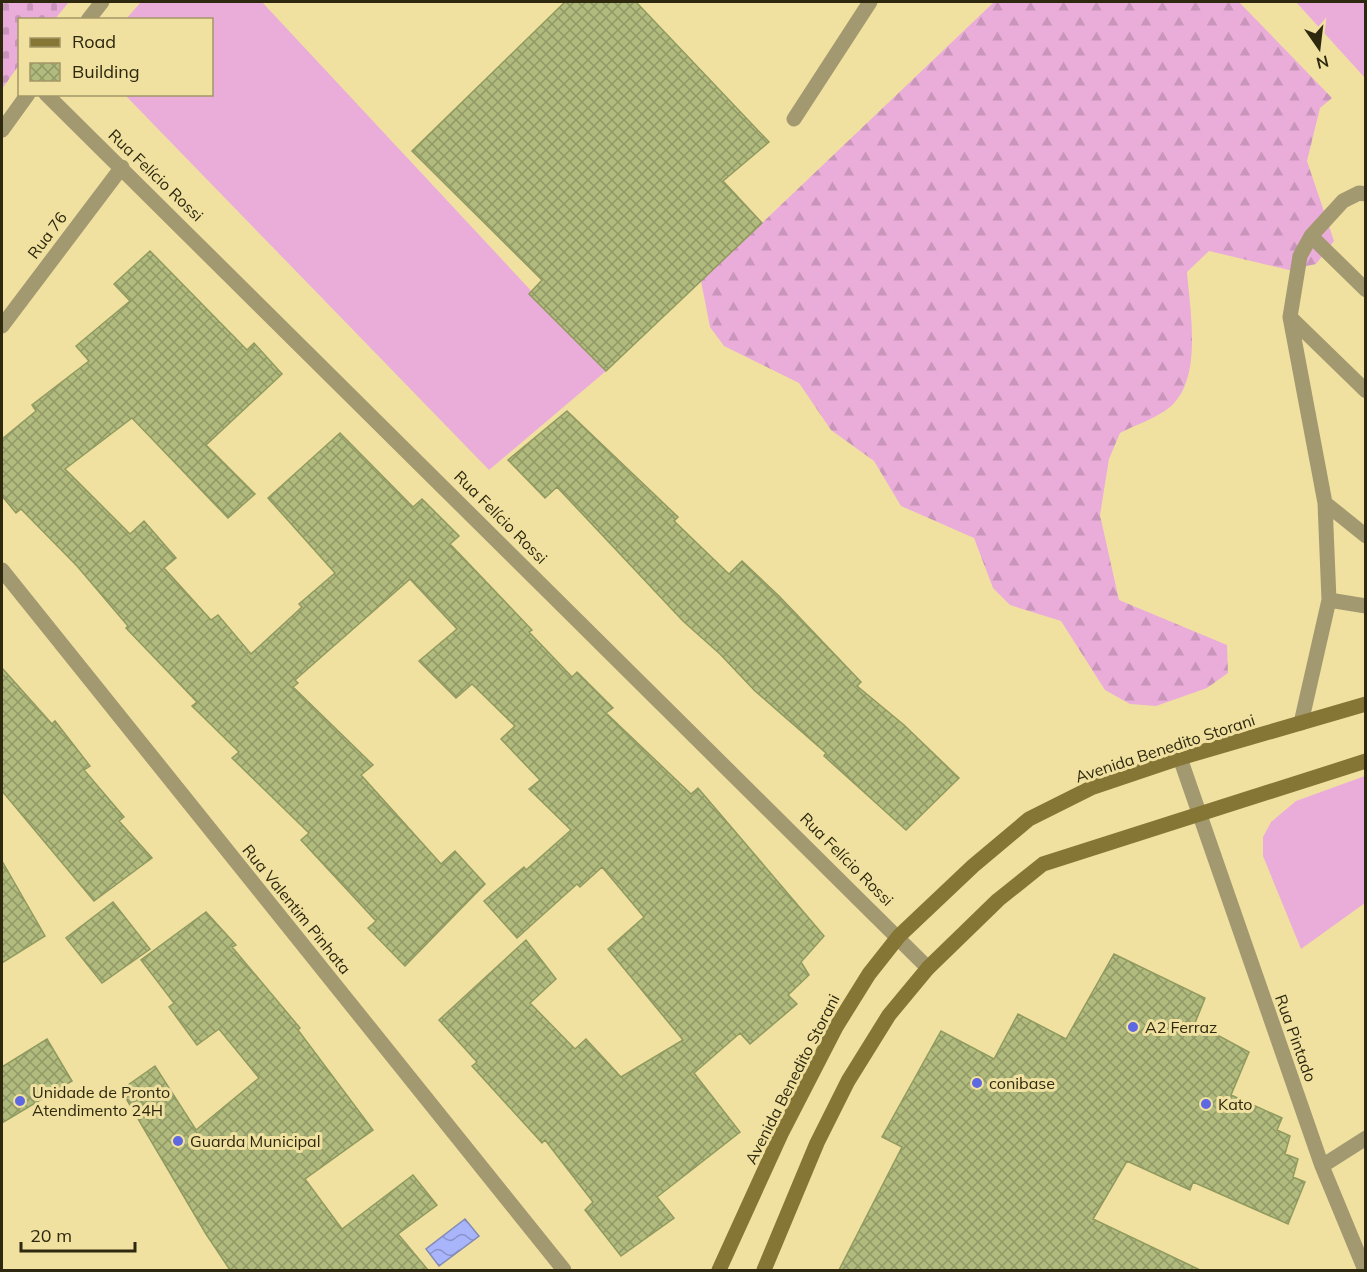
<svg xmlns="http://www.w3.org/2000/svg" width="1367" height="1272" viewBox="0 0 1367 1272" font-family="Mulish,sans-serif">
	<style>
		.grass { fill: #eaadda }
		.forest { fill: url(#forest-firs) }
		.cemetery { fill: url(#cemetery-stones) }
		.water { fill: url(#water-waves); stroke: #838bb4; stroke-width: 1.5 }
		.building { fill: url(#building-cross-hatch); stroke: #919a5e; stroke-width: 1.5 }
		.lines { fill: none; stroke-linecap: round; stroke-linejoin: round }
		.service { stroke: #a39970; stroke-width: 15 }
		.minor { stroke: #a39970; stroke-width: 15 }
		.tertiary { stroke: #a39970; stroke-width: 15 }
		.secondary { stroke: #867636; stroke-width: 15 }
		.poi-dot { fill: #5e68e0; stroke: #f0e1a1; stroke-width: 2 }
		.labels { text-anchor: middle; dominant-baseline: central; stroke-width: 6; stroke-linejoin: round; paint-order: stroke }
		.street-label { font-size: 16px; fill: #2e280e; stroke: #f0e1a1 }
		.poi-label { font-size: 16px; fill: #2e280e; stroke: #f0e1a1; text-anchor: start }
	</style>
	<defs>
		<pattern id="forest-firs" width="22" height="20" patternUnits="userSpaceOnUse" patternTransform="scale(1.5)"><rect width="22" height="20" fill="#eaadda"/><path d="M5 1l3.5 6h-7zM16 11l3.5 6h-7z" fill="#c995ba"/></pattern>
		<pattern id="cemetery-stones" width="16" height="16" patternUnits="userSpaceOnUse" patternTransform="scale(1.5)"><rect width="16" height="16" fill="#eaadda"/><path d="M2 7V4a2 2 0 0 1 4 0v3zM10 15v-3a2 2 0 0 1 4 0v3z" fill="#c995ba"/></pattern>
		<pattern id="water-waves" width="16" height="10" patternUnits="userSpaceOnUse" patternTransform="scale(1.5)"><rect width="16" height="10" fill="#a8b5fb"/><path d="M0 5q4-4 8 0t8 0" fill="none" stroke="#8993ca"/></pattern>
		<pattern id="building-cross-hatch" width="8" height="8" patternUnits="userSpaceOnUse" patternTransform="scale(1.5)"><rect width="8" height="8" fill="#b1bb7e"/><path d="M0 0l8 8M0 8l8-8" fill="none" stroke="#909866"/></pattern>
	</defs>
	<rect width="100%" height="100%" fill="#f0e1a1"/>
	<path class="grass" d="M141,2h121l344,369 -117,99 -364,-375 87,-1v-74l-86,-1z
		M1296,2h69v76z
		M1365,776v127l-64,46 -38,-93v-19l8,-15 25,-21z"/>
	<path class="forest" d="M994,2h245l93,96 -12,10 -13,53 27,80 -18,23 -27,6 -80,-19 -22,21c3,39 16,107 -17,135 -13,11 -35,18 -50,26l-11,26 -9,56 19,85 108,45 1,28 -21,15 -51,18 -26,-2 -25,-14 -44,-69 -51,-16 -17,-17 -19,-50 -73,-32 -27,-45 -43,-31 -32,-47 -75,-37 -14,-19 -9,-46z"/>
	<path class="cemetery" d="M2,2h67l-14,17 -35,1 -1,45 -17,24z"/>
	<path class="water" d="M465,1219l14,17 -40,30 -13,-17z"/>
	<path class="building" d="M565,2h71l133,140 -46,39 39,42 -156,148 -77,-77 13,-14 -130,-129z
		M150,251l97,99 7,-7 28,31 -76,71 49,49 -27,24 -96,-100 -67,51 65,65 14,-13 32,37 -12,10 47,52 7,-5 33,39 51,-47 -3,-3 36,-31 -67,-75 72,-65 73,74 9,-8 37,37 -9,8 82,86 -3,2 43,45 5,-5 36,36 -7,5 85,81 7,-6 126,148 -23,26 8,13 -21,20 9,9 -47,40 -10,-11 -46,40 46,59 -83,65 17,21 -53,38 -36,-46 8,-8 -48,-62 -3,3 -70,-77 5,-4 -38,-42 87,-80 30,39 -26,24 45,46 11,-10 35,38 62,-37 -75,-91 36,-32 -42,-50 -22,20 -3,-3 -60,54 -33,-37 40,-34 2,3 45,-40 -42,-41 11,-9 -39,-41 14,-13 -43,-42 -16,14 -37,-37 38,-32 -47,-50 -115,101 3,3 -5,4 80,78 -12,10 80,89 14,-13 30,33 -80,82 -37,-38 8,-7 -75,-81 8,-7 -77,-75 7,-6 -47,-46 5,-4 -71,-74 2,-2 -51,-60 -56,-57 -5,4 -14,-17v-57l34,-28 -4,-6 57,-44 -13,-15 54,-45 -16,-17z
		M567,411l111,106 -4,4 55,53 13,-13 37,35 82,86 -4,4 47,39 55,53 -53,52 -82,-74 2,-3 -71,-62 -35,-37 -37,-33 -126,-134 -12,11 -37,-38z
		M2,668l50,56 3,-3 35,45 -6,4 40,47 -5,4 33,37 -58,43 -92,-110z
		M2,861l43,75 -43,27z
		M113,902l37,47 -48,34 -36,-45z
		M206,912l30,33 -4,2 68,81 -2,2 75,100 -68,49 37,50 71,-54 24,30 -39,29 30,36h-198l-24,-36 -85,-144 34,-24 41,64 63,-52 -40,-49 -22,16 -28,-38 5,-4 -33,-43z
		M1114,954l91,44 -10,25 54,29 -18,43 51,23 -5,12 13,6 -5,18 13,5 -5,18 12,5 -17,42 -95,-42 -3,8 -63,-29 -34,58 107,51h-361l63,-123 -20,-10 59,-106 53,28 24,-45 48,25z
		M47,1039l25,42 -70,42v-56z"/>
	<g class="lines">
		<path class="service" d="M794,119l76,-117
			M1311,236l55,54
			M1290,317l76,74
			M1325,503l41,33
			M1329,600l37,6
			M1301,723l28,-123 -4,-97 -35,-186 10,-61 11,-20 32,-35 16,-8 7,1"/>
		<path class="minor" d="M46,94l882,874
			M2,326l120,-159
			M2,570l562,700
			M1180,758l142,408 43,104
			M1322,1166l44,-28"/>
		<path class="tertiary" d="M88,20l14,-18
			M2,130l26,-36"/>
		<path class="secondary" d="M719,1270l63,-138 54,-105 33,-53 30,-38 74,-70 56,-47 62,-31 89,-30 186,-54
			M764,1270l53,-127 31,-62 41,-66 39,-47 70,-68 45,-36 323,-103"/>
	</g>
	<g class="poi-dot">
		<circle cx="1133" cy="1027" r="6"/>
		<circle cx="977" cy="1083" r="6"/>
		<circle cx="20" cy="1101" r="6"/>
		<circle cx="1206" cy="1104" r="6"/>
		<circle cx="178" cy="1141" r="6"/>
	</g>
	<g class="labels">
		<g class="street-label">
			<text transform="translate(156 175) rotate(44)">Rua Felício Rossi</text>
			<text transform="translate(47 235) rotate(-53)">Rua 76</text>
			<text transform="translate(501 517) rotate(45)">Rua Felício Rossi</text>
			<text transform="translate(1165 748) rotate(-18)">Avenida Benedito Storani</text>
			<text transform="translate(847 859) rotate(45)">Rua Felício Rossi</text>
			<text transform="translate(297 909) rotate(51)">Rua Valentim Pinhata</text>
			<text transform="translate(1296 1038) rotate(70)">Rua Pintado</text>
			<text transform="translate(792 1079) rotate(-63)">Avenida Benedito Storani</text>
		</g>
		<g class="poi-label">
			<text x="1145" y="1027">A2 Ferraz</text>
			<text x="989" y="1083">conibase</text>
			<text x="32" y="1092">Unidade de Pronto<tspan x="32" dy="18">Atendimento 24H</tspan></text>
			<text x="1218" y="1104">Kato</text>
			<text x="190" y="1141">Guarda Municipal</text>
		</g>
	</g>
	<rect width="1367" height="1272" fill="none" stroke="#2e280e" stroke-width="6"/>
	<rect x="18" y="18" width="195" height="78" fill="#f0e1a1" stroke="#a29766" stroke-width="1.5"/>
	<rect x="30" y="38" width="30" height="9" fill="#867636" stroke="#a29766" stroke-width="1.5"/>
	<text x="72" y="48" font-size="18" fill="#2e280e">Road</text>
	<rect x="30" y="63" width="30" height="18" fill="url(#building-cross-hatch)" stroke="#a29766" stroke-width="1.5"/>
	<text x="72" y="78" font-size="18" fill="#2e280e">Building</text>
	<g transform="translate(1319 48) rotate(166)" stroke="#f0e1a1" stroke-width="4.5" paint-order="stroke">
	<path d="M0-4.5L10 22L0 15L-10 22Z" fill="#2e280e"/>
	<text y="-9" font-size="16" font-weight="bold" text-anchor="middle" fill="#2e280e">N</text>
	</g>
	<path d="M21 1242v9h114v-9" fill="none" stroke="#2e280e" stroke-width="3"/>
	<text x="30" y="1242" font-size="18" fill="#2e280e" stroke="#f0e1a1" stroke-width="4.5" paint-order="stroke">20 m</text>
</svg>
